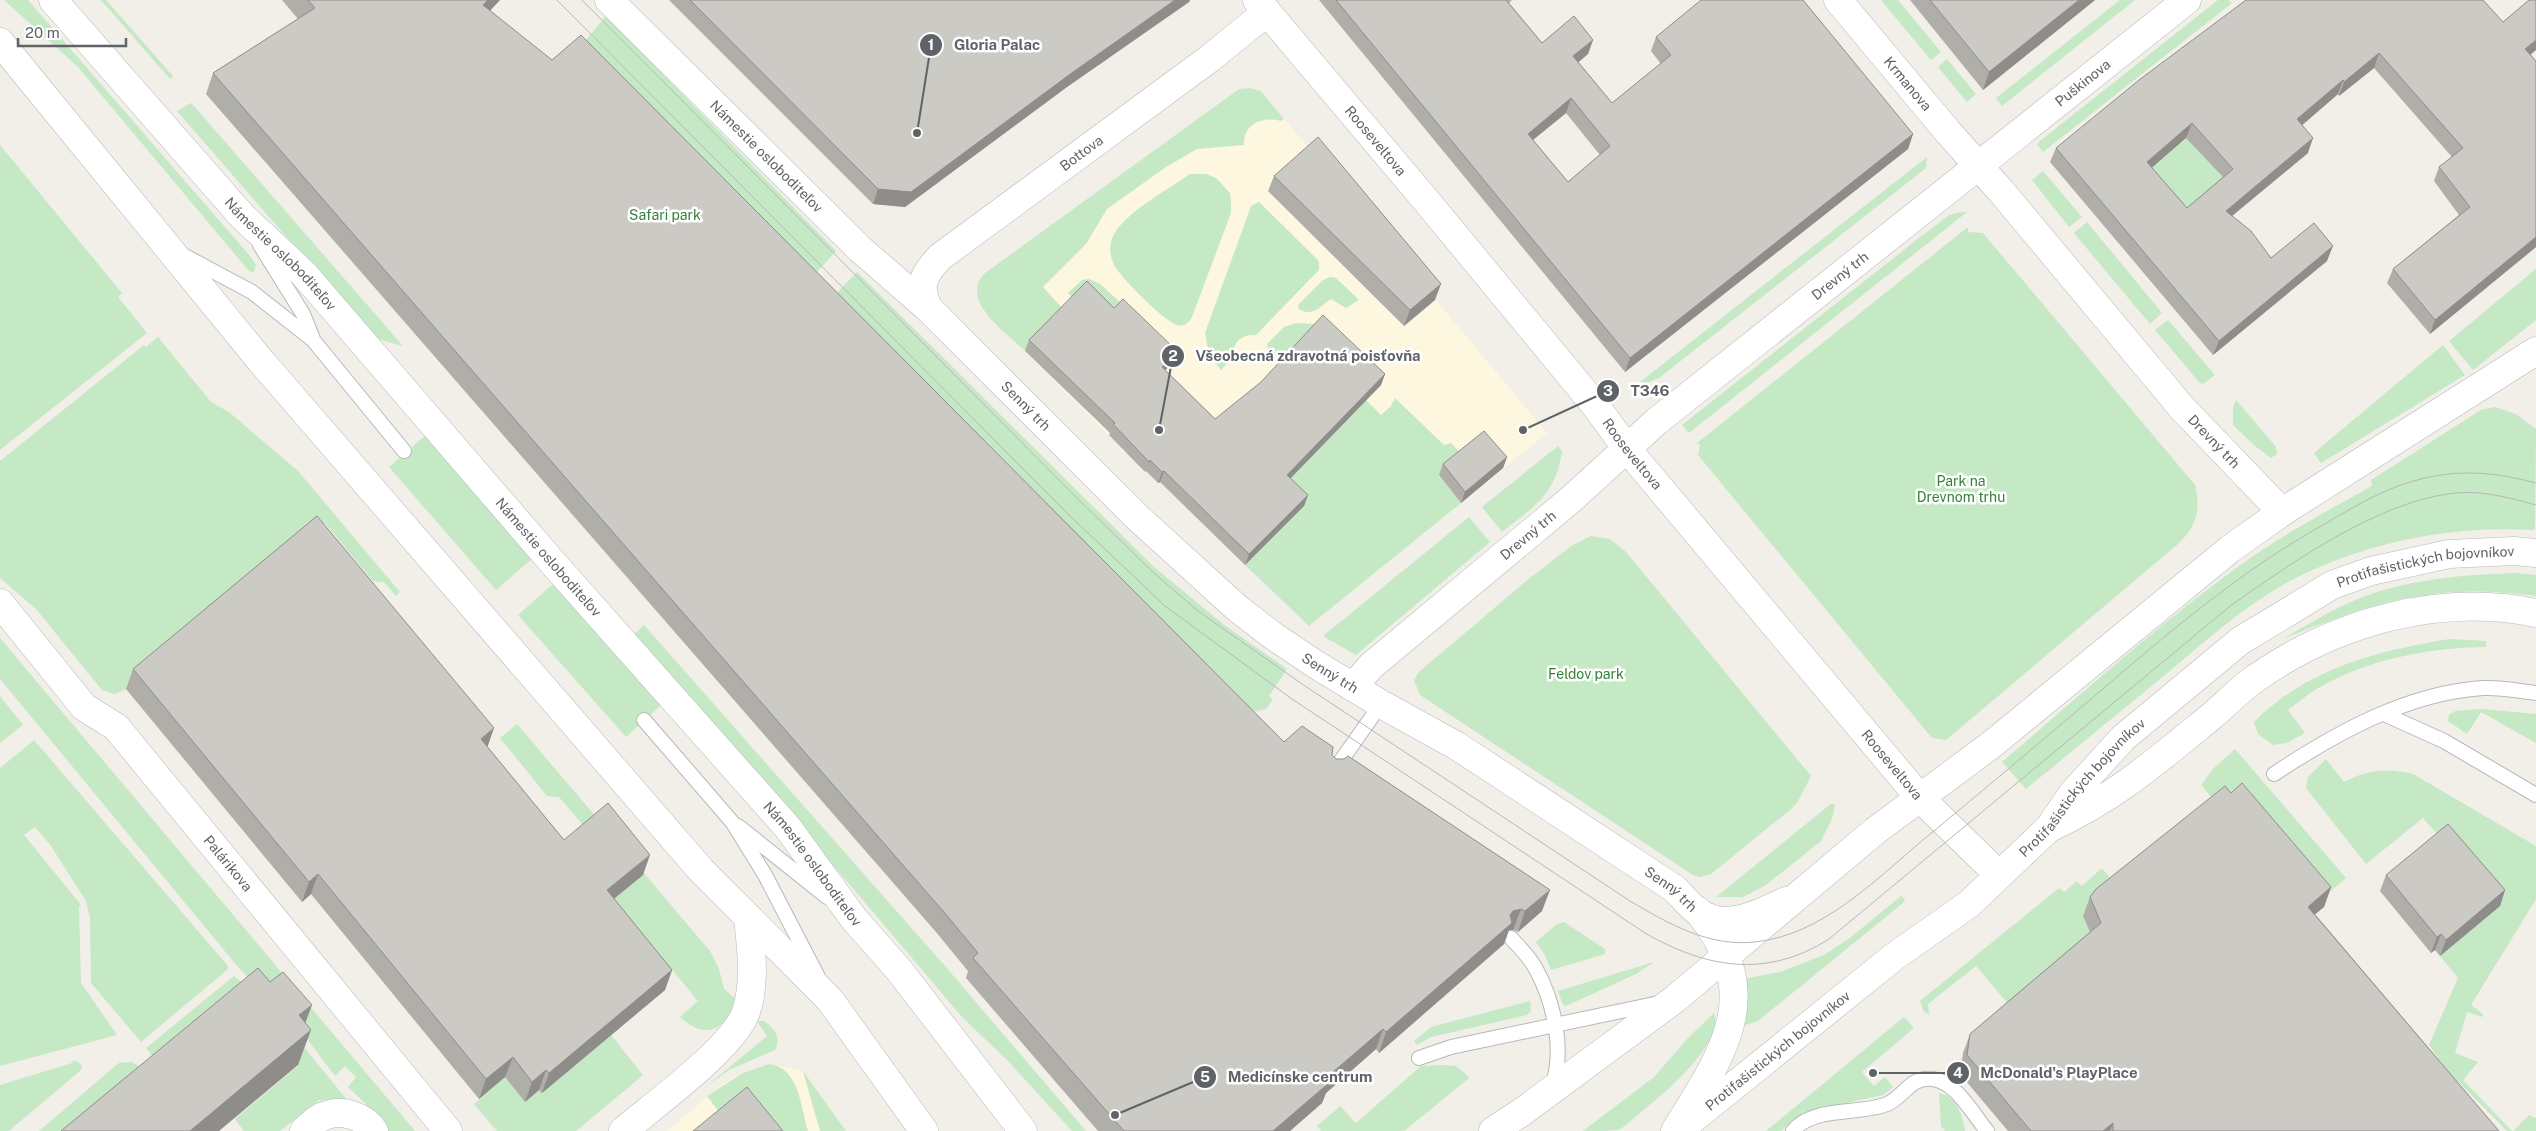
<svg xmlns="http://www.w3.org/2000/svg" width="2536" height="1131" viewBox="0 0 2536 1131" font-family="'Public Sans',sans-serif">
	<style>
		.commercial { fill: #fef7e0 }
		.green { fill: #c5e8c5 }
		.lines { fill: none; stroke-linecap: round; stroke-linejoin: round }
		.lane-casing { stroke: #b5b8bc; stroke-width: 16 }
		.street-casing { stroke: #b5b8bc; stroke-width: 29 }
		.secondary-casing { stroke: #b6babf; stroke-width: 29 }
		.lane { stroke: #fff; stroke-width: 14 }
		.street { stroke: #fff; stroke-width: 28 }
		.secondary { stroke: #fff; stroke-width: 28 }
		.tram { stroke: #b6b7b8; stroke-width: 1 }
		.wall { fill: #afaea9; fill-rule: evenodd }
		.shaded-wall { fill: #8f8d8a }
		.building { fill: #cccac5; stroke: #8f8d8a; fill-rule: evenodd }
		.labels { text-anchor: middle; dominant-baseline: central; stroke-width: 5; stroke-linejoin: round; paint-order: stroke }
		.street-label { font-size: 14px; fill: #5f6368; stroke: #fff }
		.park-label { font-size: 14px; fill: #348238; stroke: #fff }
		.leader { fill: none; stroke: #5f6368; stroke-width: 2 }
		.callout-dot { fill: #5f6368; stroke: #fff; stroke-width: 2 }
		.mark-label { font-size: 15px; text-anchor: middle; font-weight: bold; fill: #fff }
		.callout-label { font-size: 15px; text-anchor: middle; font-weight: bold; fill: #5f6368; stroke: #fff; stroke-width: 5; stroke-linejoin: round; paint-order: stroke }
	</style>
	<rect width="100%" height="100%" fill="#f1efe8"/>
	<path class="commercial" d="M1250,88l11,3 286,342 -238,193 -149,-144 -2,1 -11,-11 2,-3 -4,4 -5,-5 4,-4 -15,-14 -4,3 -5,-4 4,-4 -3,2 -136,-135 -8,-18 1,-11 7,-10 254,-184z
		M769,1064l34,7 43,60h-179l57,-48 19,-10z"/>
	<path class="green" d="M4,0h24l222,256 6,9 -3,8 -5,-3 -170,-203z
		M101,0h5l67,76 -3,3z
		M1881,0h17l43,52 -10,8z
		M2120,0h15l-133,106 -6,-8z
		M2218,0h11l3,3 -189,149 -6,-8 3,-3z
		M606,16l230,235 -22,24 -229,-234z
		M1947,59l29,35 -9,8 -29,-35z
		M1250,88l11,3 23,28 -3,2c-18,-5 -38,3 -37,24l-47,4 -31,18 -59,42 -21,35 -43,43 21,23 -39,41c-18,-18 -67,-50 -40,-78l254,-184z
		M191,103l3,3 209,240 -29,-8 -197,-227z
		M2187,138l27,29 65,-23 -97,78 -33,-51z
		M0,145l122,148 -4,4 29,36 -147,117z
		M1927,157l-1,11 -267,210 -13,5 -6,-1z
		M2043,171l39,46 -13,10 -37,-47z
		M1190,174h16l10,4 14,15 1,11v9l-39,104c-3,6 -8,10 -15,8 -13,-4 -57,-48 -63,-60 -3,-7 -5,-15 -3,-23 6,-26 57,-52 79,-68z
		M1259,202l57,56 3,4v8l-63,65c-15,-1 -24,7 -22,22l-13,13 -12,-15 -4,-22 46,-127z
		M1956,213l11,-1 -278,221 -7,-8 237,-187 30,-23z
		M2087,222l75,91 -12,11 -76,-91z
		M1968,227v5l15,1 212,252c6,24 2,41 -17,59l-232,196 -14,-2 -234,-283 2,-10 -3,-2z
		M2536,269v51l-63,50 -24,-29z
		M857,272l297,295 69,57 64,45 -18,27 4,3 -7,10 -13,3 -418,-417z
		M1330,277l6,1 23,22 -13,8 -15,-9c-10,6 -18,19 -32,10l-1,-4 25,-25z
		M1089,279l11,5 31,28 -5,4 -51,-16 -7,-7 14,-13z
		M2168,320l47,55 -12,9 -4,-2 -44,-52z
		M1296,323l21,1 -39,40 -9,-9 -2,-11 17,-17z
		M158,337l53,65 18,10 69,59 102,121 -4,4 -12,-14 -11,-1 -48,-58 -199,166 -12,5 -12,-4 -66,-81 -36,-31v-117l144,-116 2,2z
		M2443,345l22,30 -144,88 -7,-10z
		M1395,398l49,47 7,-2 12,13 -24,19 22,28 -152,123 -64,-61 59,-59 -25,-24 87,-82 15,15 10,-9z
		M2236,400l40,47 1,7 -6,4 -16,-12 -22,-21v-17z
		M2495,407l21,7 20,15 -1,101c-84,-5 -171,12 -245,51 -46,25 -84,60 -124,93 -47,39 -94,77 -140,115l-24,-27c79,-67 156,-138 240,-198 41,-30 86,-53 130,-78l-1,-6 110,-70z
		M426,435l107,123 -37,32 -107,-123z
		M1558,446l4,5c-6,44 -28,55 -60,81l-20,-25z
		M1469,517l21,25 -134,113 -33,-19z
		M1591,536l19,3 16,13 185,224 -14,27 -7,7 -79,64 -12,3 -6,-2 -273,-180 -6,-15 5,-8 106,-90 46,-36z
		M2516,573l20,2v21c-100,-14 -162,5 -253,43 19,-11 38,-23 57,-32 54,-27 117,-32 176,-34z
		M554,583l107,122 -35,32 -108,-122z
		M644,625l301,341 141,165h-14l-64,-70 -47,-45 -110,-130 -219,-250z
		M0,638l415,493h-28l-23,-29 -16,-15 8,-10 -11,-11 -10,10 -33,-44 -64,-65 -238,-288z
		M2450,639l36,2v6c-57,1 -113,11 -164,39 -12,6 -23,16 -34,24l17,23 -18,10 -14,2 -15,-11 -4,-12c54,-54 123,-71 196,-83z
		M0,696l23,29 -23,18z
		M2482,709l54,5v29l-55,-31 -14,22 -19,-13 1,-6 6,-4z
		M517,724l193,227 9,18 5,20 12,10c-10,31 -30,42 -56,18l18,-16 -84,-102 29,-24 -55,-44 -29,-34 -12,-1 -47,-58z
		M34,740l194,226 -1,4 -86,72 -50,-59 -1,-65 -4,-17 -35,-55 -16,-19 -11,8 57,70 -2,2 2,76 36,52 -117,31v-298z
		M2235,749l111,129 -27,23 -95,-89 -23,-27 13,-17z
		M2326,759l18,23c25,-13 43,-14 69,-8l123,72v53l-65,106 12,9v3l-16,-5 -12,41 23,9 -15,18 49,51h-5l-61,-62 -17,-24 29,-67 -18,-22 59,-51 -76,-87 -57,46 -60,-76 2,-11z
		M1832,803l3,2 -3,14 -11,22 -55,44 -23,12h-27z
		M2102,868l15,19 -31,26 -2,5 3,7 10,5 -83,81 -38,-45 -48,38 1,10 -5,-2 -4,-11 139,-113 5,4 13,-11 5,5z
		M1901,896l4,3 -2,4 -145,118 -13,4v-44l3,-3 32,-6 44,-17 26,-17z
		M1564,922l41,27v5l-54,16 -6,-15 -9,-13 21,-18z
		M1654,962l-18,12 -70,32 -3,-1 -5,-14z
		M234,976l12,9 -82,85 -18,-22z
		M1530,1001l1,10 -4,4 -96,22 -14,8 -3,-4 17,-14z
		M1714,1013c11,31 -54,84 -75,101 -7,5 -14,13 -21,16 -8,1 -25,1 -35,1l71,-54 35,-40z
		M1904,1017l10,11 -52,44 12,14 11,-9 8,10 -10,8 -79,17 -23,19h-15z
		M757,1021h7c11,7 17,17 11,29l-46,20 -27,20 65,-54z
		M611,1035l32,40 -67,56h-79l-23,-27 31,-27 20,25 14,-12 3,2z
		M299,1041l49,60 -29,-1 -39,31h-36l-9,-12 63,-53z
		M74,1060l7,4 1,5 -73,62h-9v-46l72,-22z
		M131,1062l11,5 -51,64h-52l80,-68z
		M769,1064c30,3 32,44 39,67h-39l-47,-15 -15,-20 36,-23z
		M1443,1065l13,1 13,11 -1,2 -64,52h-83l-4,-5 23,-20 16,17 65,-57z
		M803,1071l43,60h-26z
		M1939,1093c18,4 24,22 26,38h-20l-4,-5z
		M2529,1115l7,3v13h-23z"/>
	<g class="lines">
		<defs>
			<path id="lane" d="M260,245l43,69 10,25
				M183,255l69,37 61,48 91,111
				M2384,714l60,27 92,54
				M644,720l89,103 32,52 52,100
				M1333,772l48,-68
				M2274,774c62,-41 133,-81 209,-86 17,-1 36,3 53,5
				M738,826l89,71
				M1511,938c9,10 20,20 26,33 17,32 28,80 15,115
				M1419,1058l32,-11 208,-44
				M1793,1131c19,-25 68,-16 94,-27 17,-7 23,-28 46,-25 23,3 40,35 54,52"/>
			<g id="street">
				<path id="s1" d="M609,0l251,249 69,60 208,208 100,91 35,27 43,29 66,40 76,42 218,143c7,7 14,16 22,22 28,22 62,2 89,-10"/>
				<path id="s2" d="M1257,0l172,204 166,201 32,44 293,349 79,77"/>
				<path id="s3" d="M1838,0l110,132 53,59 181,217 100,104"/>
				<path id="s4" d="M929,309c-12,-23 -6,-34 11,-52l269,-198 58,-47"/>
				<path id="s5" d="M0,603l84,104 32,20 332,404"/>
				<path id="s6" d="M1353,687l18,-21 198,-165 88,-80 530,-421"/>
				<path d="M2049,828c65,-29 109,-68 164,-113 14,-12 28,-27 43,-37 80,-56 183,-85 280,-65"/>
				<path d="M304,1131c7,-6 14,-14 23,-16 16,-6 38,2 47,16"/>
				<path d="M623,1131c31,-26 111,-84 123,-119 10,-30 5,-64 2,-95"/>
				<path d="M1675,1131c48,-78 92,-136 23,-220"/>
			</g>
			<g id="secondary">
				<path id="s7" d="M53,0l189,216 61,57 250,290 235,265 66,91 45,51 124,161"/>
				<path d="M0,42l260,318 440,509 130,131 94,131"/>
				<path d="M1493,1131l29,-19 153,-113 200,-168 116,-86 239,-196 52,-37 254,-161"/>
				<path id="s8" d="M1678,1131l217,-175 74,-52 80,-76 24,-35 50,-55 117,-97 92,-56 39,-14 78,-17 65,-3 22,2"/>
			</g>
		</defs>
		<use href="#lane" class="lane-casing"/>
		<use href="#street" class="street-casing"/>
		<use href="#secondary" class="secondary-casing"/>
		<use href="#lane" class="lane"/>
		<use href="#street" class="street"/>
		<use href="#secondary" class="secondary"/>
		<path class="tram" d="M557,0l512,515 96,91 127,93 353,234c61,35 121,46 184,6l400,-332c63,-45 172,-122 251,-114 19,2 38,7 56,12
			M582,0l500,503 73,71 43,37 104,73 328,217c39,23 79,46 125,41 67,-7 119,-61 168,-102 63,-52 126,-105 189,-159 67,-57 134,-113 211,-156 32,-19 65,-39 102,-47 39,-9 73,-5 111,5"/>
	</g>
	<path class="wall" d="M282,0h218l-10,10 794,732 48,13 4,4 206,152 -24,21 -5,-2h-4l-5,14 -125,109 -3,-4 -50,44 -4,10 -32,28h-192l-132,-153 2,-7 -32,-39 -730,-838 7,-21 85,-54z
		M669,0h521l-1,2 -122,85 -162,120 -32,-3z
		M1319,0h193l-3,3 33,40 51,-3 -5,14 -10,8 34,41 49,-39 -10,-13 5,-14 257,97 -5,15 -283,223zM1566,113l34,42 -32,27 -35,-42z
		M1910,0h185l-112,90z
		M2246,0l285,55 5,6v186l-106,87 -43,-51 6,-14 66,-54 -25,-34 5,-14 13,-10 -78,-89 -35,28 -1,-2 -36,31 6,28 -76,63 39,42 56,3 -114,94 -163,-193 6,-14zM2186,138l37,39 -36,31 -35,-40z
		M1274,176l161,124 -31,26 -136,-135z
		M1114,308l59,54 -8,8 50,49 170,-45 -4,11 -91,94 18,16 -4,11 -59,59 -85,-83 -2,1 -12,-12 -1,1 -36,-37 1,-2 -85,-82 4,-11z
		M1507,457l-4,11 -42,35 -22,-28 4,-11z
		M133,669l354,78 77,93 79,35 -29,24 58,71 -7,20 -123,103 -3,-3 -14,12 -20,-25 -26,22 -168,-205 -9,8 -176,-213z
		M2231,793l100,94 -7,20 -9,7 184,217h-491l-48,-57 3,-21 7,-19 120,-102 -7,-16 7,-19z
		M2386,875l119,15 -5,16 -60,50 -5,-6 -4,3 -51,-62z"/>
	<path class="shaded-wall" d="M488,0h12l-24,26 7,-21z
		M1175,0h15l-1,2 -122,85 -162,120 -32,-3 5,-15 195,-117z
		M2079,0h16l-112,90 6,-18z
		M1593,40l-5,14 -20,17 5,-15z
		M2536,40v10l-16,14 5,-15z
		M2379,53l-5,15 -35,28 5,-14z
		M2343,80l-5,14 -46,40 5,-15z
		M1571,98l-5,15 -43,35 5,-14z
		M2192,123l-6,15 -44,38 5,-14z
		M1913,134l-5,15 -283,223 5,-14z
		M2313,138l-5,15 -87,72 5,-14z
		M2536,237v10l-106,87 5,-14z
		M2333,246l-6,15 -114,94 6,-14z
		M1441,284l-6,16 -31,26 6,-16z
		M1177,351l-4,11 -15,16 4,-11z
		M1385,374l-4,11 -98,101 4,-11z
		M1507,457l-4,11 -42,35 4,-11z
		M1164,471l-4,11 -2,1 4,-11z
		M1308,495l-4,11 -59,59 4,-11z
		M494,728l-7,20 -6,-9z
		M650,855l-7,20 -43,35 7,-20z
		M318,874l-7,20 -9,8 7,-20z
		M2331,887l-7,20 -23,19 7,-19z
		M1550,890l-8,21 -24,21 7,-21z
		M2505,890l-5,16 -60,50 6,-16z
		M1521,909l-8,21h-4l-5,14 -125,109 7,-21 124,-117 3,-4z
		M2441,934l-6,16 -4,3 6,-16z
		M672,970l-7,20 -123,103 7,-20z
		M312,1005l-13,35 12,-10 -13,35 -79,66h-29l109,-116z
		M1383,1029l-7,20 -50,44 -4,10 -32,28h-17l53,-53z
		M513,1057l-8,20 -26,22 7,-20z
		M546,1070l-7,20 -14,12 7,-20z
		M2113,1123l-3,8h-7z"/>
	<path class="building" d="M308,0h180l-5,5 69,55 29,-25 703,707 18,-16 31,21 -1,8 4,4h8l4,-3 202,134 -25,21 -4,-2 -8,2 -3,4 2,8 -126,109 -3,-3 -57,49 4,4 -57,49h-149l-151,-173 5,-5 -35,-42 -730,-838 102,-65z
		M690,0h485l-102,72 -162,120 -33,-3z
		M1336,0h170l36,43 32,-27 19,24 -20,16 39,47 59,-48 -15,-18 45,-37h102l110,134 -283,224zM1571,98l39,48 -42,36 -40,-48z
		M1930,0h149l-90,72z
		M2246,0h237l20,22 26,-22h7v40l-11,9 11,12v176l-101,83 -42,-51 77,-62 -31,-40 24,-19 -84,-95 -35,29 -1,-2 -46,39 16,19 -87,73 25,20 20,27 43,-35 19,23 -114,95 -163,-193 83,-68zM2192,123l41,46 -46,39 -40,-46z
		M1318,137l123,147 -31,26 -136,-134z
		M1087,281l27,27 9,-9 54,52 -15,16 53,52 46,-37 62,-67 62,59 -98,101 21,20 -59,59 -85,-83 -2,1 -12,-12 -1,2 -36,-38 2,-1 -86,-83z
		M1484,431l23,26 -42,35 -22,-28z
		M317,516l177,212 -13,11 83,101 44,-37 42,52 -43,35 65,80 -123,103 -3,-3 -14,12 -19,-25 -27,22 -168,-205 -9,8 -176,-213z
		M2242,783l89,104 -23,20 191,224h-386v-8l-10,8h-72l-64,-76 3,-21 131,-111 -11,-26 6,-8 129,-103 6,7z
		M2448,824l57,66 -59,50 -5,-6 -4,3 -51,-62z
		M258,968l12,14 13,-10 29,33 -13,10 12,15 -121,101h-129z
		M747,1087l36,44h-90z"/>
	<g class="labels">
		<g class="street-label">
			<text stroke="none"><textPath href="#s3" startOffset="109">Krmanova</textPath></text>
			<text stroke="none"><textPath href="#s6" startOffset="948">Puškinova</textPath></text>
			<text stroke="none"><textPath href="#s2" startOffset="184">Rooseveltova</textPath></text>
			<text stroke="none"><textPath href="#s4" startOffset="234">Bottova</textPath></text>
			<text stroke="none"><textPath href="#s1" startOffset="222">Námestie osloboditeľov</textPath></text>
			<text stroke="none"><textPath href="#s7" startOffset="341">Námestie osloboditeľov</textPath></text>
			<text stroke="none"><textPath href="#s6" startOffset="638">Drevný trh</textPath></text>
			<text stroke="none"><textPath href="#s1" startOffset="582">Senný trh</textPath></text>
			<text stroke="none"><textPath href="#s3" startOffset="580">Drevný trh</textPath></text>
			<text stroke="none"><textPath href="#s2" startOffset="589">Rooseveltova</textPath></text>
			<text stroke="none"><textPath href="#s6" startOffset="232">Drevný trh</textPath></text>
			<text stroke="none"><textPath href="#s7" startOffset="746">Námestie osloboditeľov</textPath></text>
			<text stroke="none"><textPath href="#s8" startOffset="952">Protifašistických bojovníkov</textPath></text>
			<text stroke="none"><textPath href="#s1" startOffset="988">Senný trh</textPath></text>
			<text stroke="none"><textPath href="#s2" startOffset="994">Rooseveltova</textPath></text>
			<text stroke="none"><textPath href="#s8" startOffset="532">Protifašistických bojovníkov</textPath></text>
			<text stroke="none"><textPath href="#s5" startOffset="348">Palárikova</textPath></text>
			<text stroke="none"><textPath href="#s7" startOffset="1151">Námestie osloboditeľov</textPath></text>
			<text stroke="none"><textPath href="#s1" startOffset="1392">Senný trh</textPath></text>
			<text stroke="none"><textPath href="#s8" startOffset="128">Protifašistických bojovníkov</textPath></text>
		</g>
		<g class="park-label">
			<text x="665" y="215">Safari park</text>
			<text x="1961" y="481">Park na<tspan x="1961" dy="16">Drevnom trhu</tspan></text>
			<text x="1586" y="674">Feldov park</text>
		</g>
	</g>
	<path class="leader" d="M917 133L931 45M1159 430L1173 356M1523 430L1608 391M1873 1073L1958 1073M1115 1115L1205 1077"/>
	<g class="callout-dot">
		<circle cx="917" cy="133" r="5"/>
		<circle cx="1159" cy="430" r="5"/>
		<circle cx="1523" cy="430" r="5"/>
		<circle cx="1873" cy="1073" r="5"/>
		<circle cx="1115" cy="1115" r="5"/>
		<circle cx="931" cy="45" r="12"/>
		<circle cx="1173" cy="356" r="12"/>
		<circle cx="1608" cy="391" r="12"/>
		<circle cx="1958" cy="1073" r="12"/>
		<circle cx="1205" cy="1077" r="12"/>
	</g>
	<g class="mark-label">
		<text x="931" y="50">1</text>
		<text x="1173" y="361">2</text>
		<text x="1608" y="396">3</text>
		<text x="1958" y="1078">4</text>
		<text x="1205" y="1082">5</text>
	</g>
	<g class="callout-label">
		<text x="997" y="50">Gloria Palac</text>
		<text x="1308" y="361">Všeobecná zdravotná poisťovňa</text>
		<text x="1650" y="396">T346</text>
		<text x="2059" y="1078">McDonald's PlayPlace</text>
		<text x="1300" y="1082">Medicínske centrum</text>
	</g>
	<path d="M18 38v8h108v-8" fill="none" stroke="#5f6368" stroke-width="2.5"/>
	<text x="25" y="38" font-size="15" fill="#5f6368" stroke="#ffffff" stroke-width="4" paint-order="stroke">20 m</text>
</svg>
